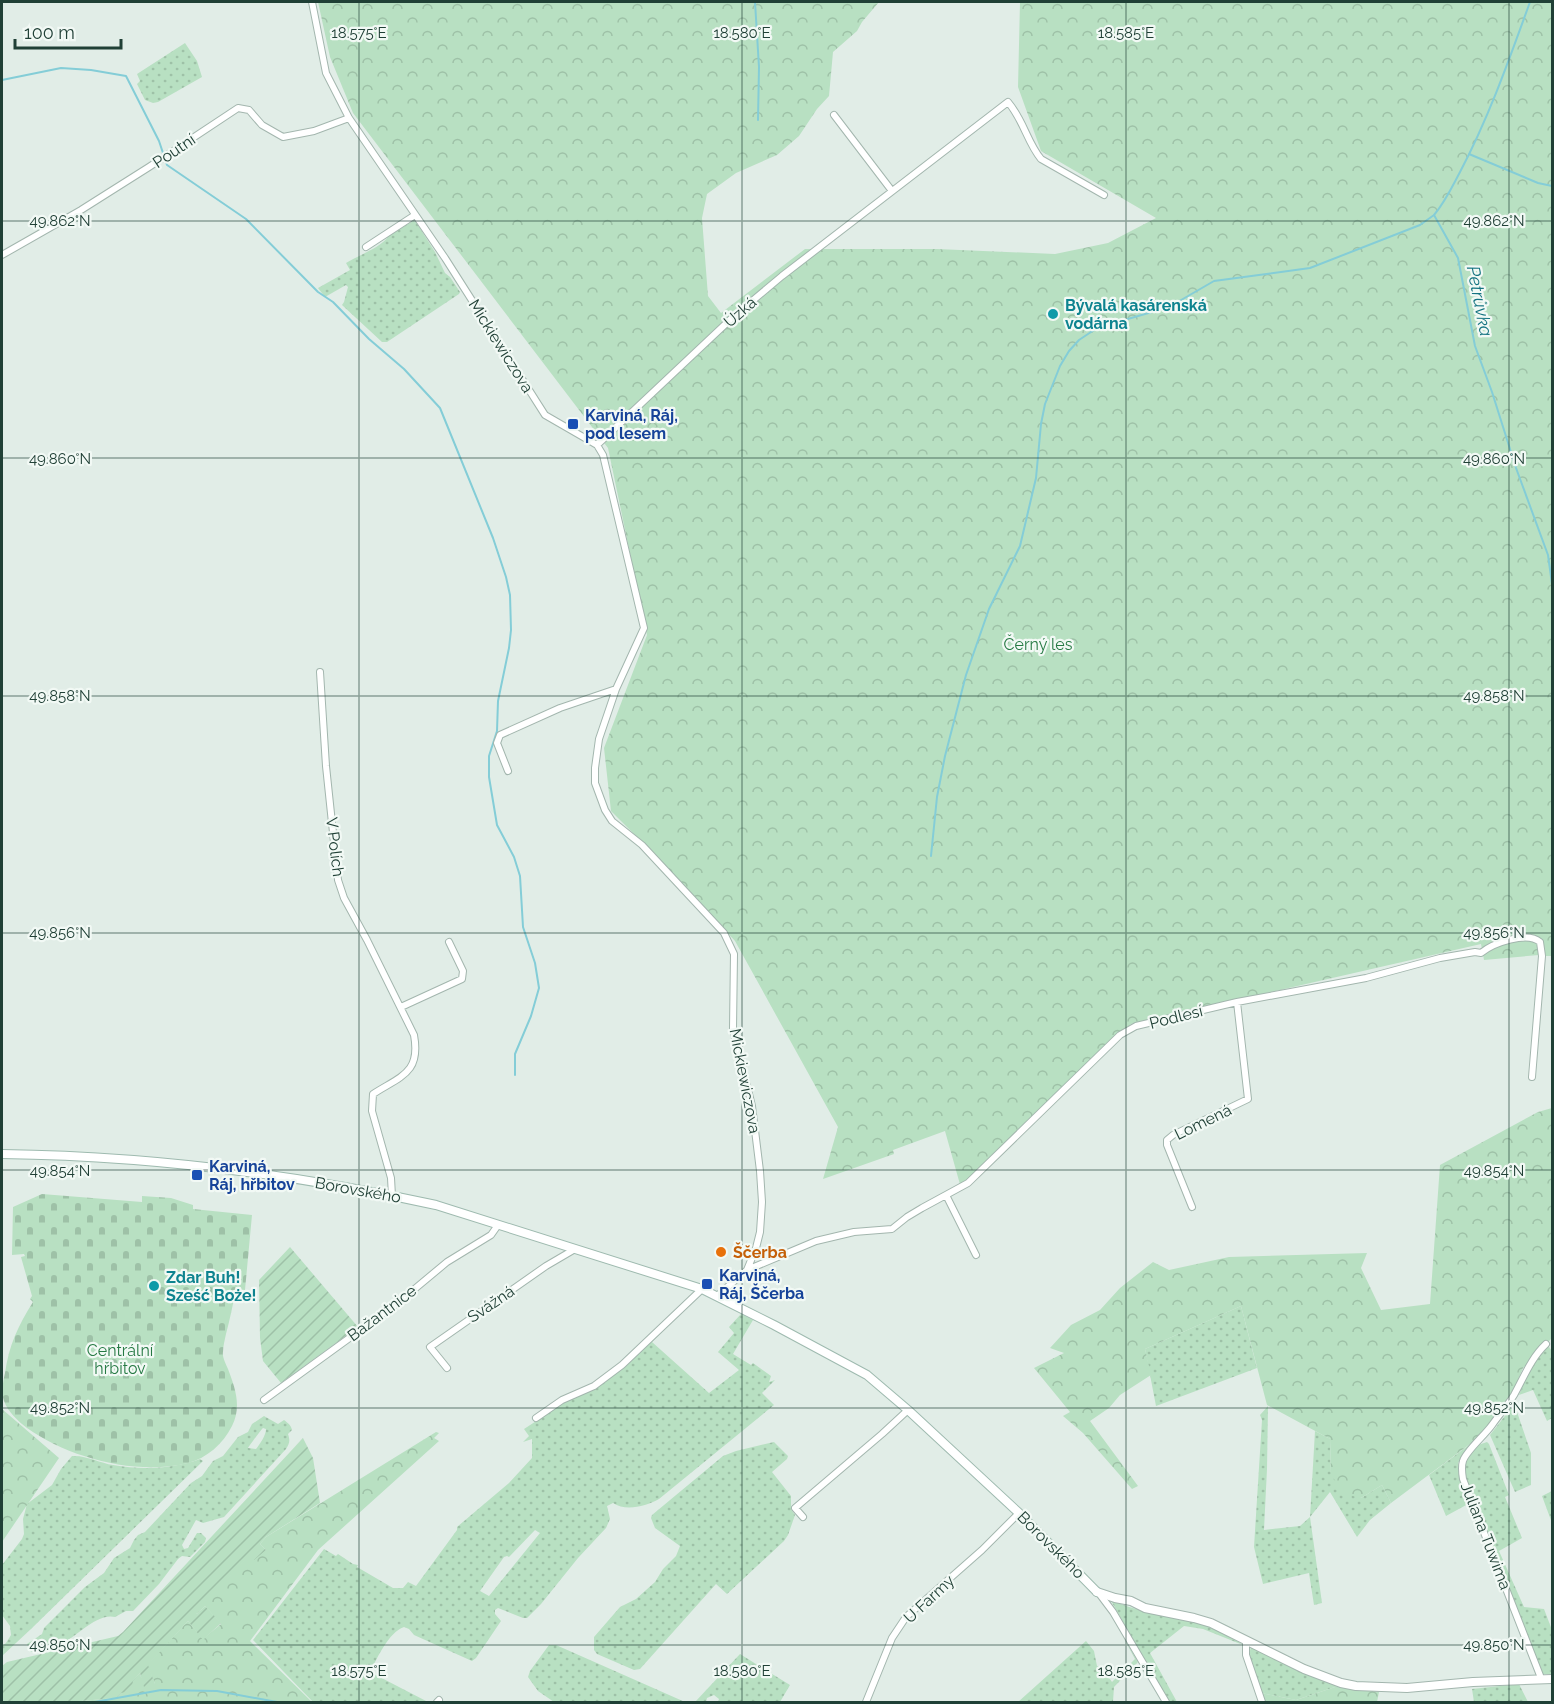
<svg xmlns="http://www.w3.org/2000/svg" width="1554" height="1704" viewBox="0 0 1554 1704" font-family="Raleway,sans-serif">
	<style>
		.grass { fill: url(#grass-dots); fill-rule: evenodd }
		.forest { fill: url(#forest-crowns) }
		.cemetery { fill: url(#cemetery-stones) }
		.garden { fill: url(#garden-furrows) }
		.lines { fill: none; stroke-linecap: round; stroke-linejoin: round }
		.stream { stroke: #84cdd7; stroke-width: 2 }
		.minor-casing { stroke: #a3b6ae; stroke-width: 8 }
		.tertiary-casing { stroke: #a3b6ae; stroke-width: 10 }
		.secondary-casing { stroke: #9ebaaf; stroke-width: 10 }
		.minor { stroke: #fff; stroke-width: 6 }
		.tertiary { stroke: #fff; stroke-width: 8 }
		.secondary { stroke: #fff; stroke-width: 8 }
		.ticks { fill: none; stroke: #204036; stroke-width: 1.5; stroke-opacity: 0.45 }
		.culture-dot { fill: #0f9aa8; stroke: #f2f9f5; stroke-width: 2 }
		.transit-dot { fill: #1a4fb4; stroke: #f2f9f5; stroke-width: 2 }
		.food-dot { fill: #e8710a; stroke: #f2f9f5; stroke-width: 2 }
		.labels { text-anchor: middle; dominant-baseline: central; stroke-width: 4.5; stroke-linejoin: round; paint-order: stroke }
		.street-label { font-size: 16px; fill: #204036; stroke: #f2f9f5 }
		.culture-label { font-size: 16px; font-weight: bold; fill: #0d838f; stroke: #f2f9f5; text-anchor: start }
		.transit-label { font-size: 16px; font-weight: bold; fill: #164399; stroke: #f2f9f5; text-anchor: start }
		.park-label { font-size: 16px; fill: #267a44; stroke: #f2f9f5 }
		.food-label { font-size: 16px; font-weight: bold; fill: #c56008; stroke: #f2f9f5; text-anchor: start }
		.water-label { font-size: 18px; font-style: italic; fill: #147381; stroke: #f2f9f5 }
		.ticks-label { font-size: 15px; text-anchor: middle; fill: #204036; stroke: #f2f9f5; stroke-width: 4.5; stroke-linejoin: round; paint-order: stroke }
	</style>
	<defs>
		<pattern id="grass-dots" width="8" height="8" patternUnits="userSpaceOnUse" patternTransform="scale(1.5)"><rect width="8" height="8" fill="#b8e0c2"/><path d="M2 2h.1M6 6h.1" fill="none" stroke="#9ec1a7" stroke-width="1.8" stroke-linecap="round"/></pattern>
		<pattern id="forest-crowns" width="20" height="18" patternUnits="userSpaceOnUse" patternTransform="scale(1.5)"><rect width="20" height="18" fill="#b8e0c2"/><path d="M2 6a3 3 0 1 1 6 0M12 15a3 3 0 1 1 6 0" fill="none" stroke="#9ec1a7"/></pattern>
		<pattern id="cemetery-stones" width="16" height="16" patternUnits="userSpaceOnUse" patternTransform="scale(1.5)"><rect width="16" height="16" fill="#b8e0c2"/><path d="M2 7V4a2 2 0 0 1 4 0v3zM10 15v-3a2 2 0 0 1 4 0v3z" fill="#9ec1a7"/></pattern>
		<pattern id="garden-furrows" width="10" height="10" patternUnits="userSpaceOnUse" patternTransform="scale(1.5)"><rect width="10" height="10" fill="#b8e0c2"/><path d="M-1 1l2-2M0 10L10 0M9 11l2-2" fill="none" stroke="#9ec1a7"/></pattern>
	</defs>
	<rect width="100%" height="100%" fill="#e1ede7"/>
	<path class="grass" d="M185,43l12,18 5,16 -44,25 -5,1 -8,-3 -8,-16 3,-3 -3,-7z
		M413,221l3,1 19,30 10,21 5,4 10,15 -1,2 -72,48h-5l-40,-37 2,-3 4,-15 -2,-2 -21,12 -7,-9 32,-18 -4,-7c11,-7 38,-17 42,-27z
		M1241,1306l16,62 -101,38 -11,-57z
		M682,1311l-30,31 57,51 30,-23 -21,-18 16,-19 -5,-6 12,-13 12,6 -20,34 18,11 2,-2 18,13 -2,6 6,-2 -13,13 12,12 -115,94c-13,7 -33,13 -46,4l-6,3 3,13 -4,9 -28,30 -37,46 -14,14h-4l-25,-10 -3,2v4l6,7 -25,37 -4,3 -58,-26 -5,-6 -5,-2c-16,6 -26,30 -34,45l58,30h-112l-4,-1 -59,-61 71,-91 12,7 2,-2 15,10 5,1 -1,2 36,21h10l5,-6 8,4 41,-56v-3l52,-44 23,-25v-19l-9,3 6,-6 -5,-7 46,-30 21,-8 31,-24zM535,1530l5,3 -51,63 -9,-5 24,-34 3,-1 2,1z
		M1549,1347l3,4v67l-5,3 -14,-31 -14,5 12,-29 11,-18z
		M1268,1406l-1,63 -3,61 36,-4 10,-9 5,-86 15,8 1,35 30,24 21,-13 9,18 -21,17 -13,17 -27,-45 -20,25 12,86 -8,2 -5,-32 -46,11 -9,-37 8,-127 -2,-5z
		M1511,1408l5,1 15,44v32l-16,7 -25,-57z
		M264,1416l14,8 6,-4c4,3 7,5 8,10l-4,4c2,6 2,9 -2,15l-62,68 -21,6 -7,-3 -14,25 2,4 4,-1 9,-15h4l5,5 -1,4 -15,15 -8,-1 -4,3 -19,25 -26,27h-7l-11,6c-18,-5 -41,22 -57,29 -8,3 -19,4 -27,6l-4,-8 15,-10 2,-6 41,-41 19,-14 10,-15 16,-10 4,-8 4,-5 7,-3 46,-49 11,-7 11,-15 10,-5 15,-19 10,-5 4,-8zM263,1428l3,1c0,6 -6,15 -10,20l-8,-1c1,-2 13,-18 15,-20z
		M774,1442l14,14 -1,3 -15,13 19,24v13l4,6 -7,20 -4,6 -57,53 -11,-10 -76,85 -6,1 -37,-16 -3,-4v-13l26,-30 16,-8 19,-17 8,-13 13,-13 4,-10 -25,-18 -4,-10 1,-3 71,-59 13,-5z
		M1473,1442l-15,21 1,13 9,28 -22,12 -17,-41z
		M1487,1442l2,2 20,51 -4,2 17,41 -23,13 25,56 20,2 8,21v44h-9l-78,-199 -1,-13 14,-17z
		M72,1456c14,-1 28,7 41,9 29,5 60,4 87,-6l3,2 -172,168 -29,27v-10l4,-3 5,-8 -1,-9 -8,-11v-50l20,-26 2,-5 -1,-15 4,-15 25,-19 9,-16z
		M1552,1491v32l-10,-27z
		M1110,1599c24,13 51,14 77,21 20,5 40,14 56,25l-40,-16 -19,-3 -34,27 27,49h-8z
		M1123,1637l15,25 -24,25 -1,15h-95l68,-61 8,10 3,15 6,3 9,13 23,-23z
		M549,1645h7l129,57h-131l-16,-11 -10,-14 2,-6z
		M1251,1647l45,23 42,16 -42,14 -35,-7 -12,-39z
		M740,1654l50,31 -10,17h-62l1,-3 -5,-4 -7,3 -1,4h-11z
		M1519,1684l9,18h-54l-2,-13z"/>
	<path class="forest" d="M318,2h561l-17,20 -5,9 -24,21 -4,44 -12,13 -18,27 -22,19 -41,18 -29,21 -5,24 6,78 13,17 84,-64h132l118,5 53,-11 48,-25 -115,-67 -23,-64 2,-85h532v954h-7l-6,-1 -55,5 -3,-16 -350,80 -170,164 -16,-57 -52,19 1,4 -71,25 15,-52 -103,-186 -89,-95 -35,-35 -7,-63 43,-113 -39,-187 -255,-335 -23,-56z
		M1552,1108v230l-29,30 -15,34 -26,33 -91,68 -9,-18 -21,13 -16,-4 -14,-19 -1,-36 -63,-34 -26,-99 -96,43 6,26 -31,20 -11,13 -19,13 48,65 -6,3 -49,-56 -20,-17 7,-4 -36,-44 30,-15 -14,-5 21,-23 29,-15 20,-22 33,-26 16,8 60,-13 138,-4 -6,15 20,42 49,-6 10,-139 98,-53z
		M2,1409l57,49 -57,84z
		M436,1432l3,1 -5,5 5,3 -121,109 -68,91 62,61h-243l47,-4 24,-25 1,4 14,7 -8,-19 41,-44 15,18 18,-15 -16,-18 -8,8 -2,-1 54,-58 17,-5 -6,-6 6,-7z
		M1338,1686l41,6 -2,10h-112l-4,-9 35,7z"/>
	<path class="cemetery" d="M42,1194l100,8v-6l29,2 22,7v4l59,6 -7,75 -9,-1c-3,15 -6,30 -10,45 -1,5 -3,12 -3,18 -1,5 3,12 5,17 7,19 14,37 4,57 -9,18 -25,32 -44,37 -51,13 -119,-5 -161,-35 -9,-7 -19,-16 -23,-27 -3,-9 -1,-19 1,-28 4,-28 13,-47 28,-71l-3,-3 2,-3 -11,-39 4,-1 -1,-2 -12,1 1,-48z"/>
	<path class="garden" d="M290,1247l68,80 -77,56 -18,-22 -3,-23 -1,-58z
		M303,1438l10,20 7,45 -54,34 -6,7 6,6 -12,10 -5,-4 -53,57 1,1 8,-8 16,17 -18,17 -15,-19 -40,44 7,19 -11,3 -4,-14 -8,9 3,8 -14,3 -5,5 -47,4h-67v-36l5,-4 111,-26 5,-4z"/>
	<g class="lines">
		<path class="stream" d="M755,2l4,65 -1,53
			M1530,2c-21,58 -41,115 -70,170 -8,15 -15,30 -26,43l24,43 17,88 17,46 24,76 32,87 4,29
			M2,80l59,-12 30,2 35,6 33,65 8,24 79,54 72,73 15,10 36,37 35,30 36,39 53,130 13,39 4,18 1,35 -2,18 -11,53 -1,30 -8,25v21l8,48 17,32 6,19 3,51 12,36 4,25 -8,28 -16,38v21
			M1469,154l69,29 14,3
			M931,856l6,-59 8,-41 21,-81 23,-66 31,-63 16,-68 5,-54 4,-20 15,-38 9,-15 10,-11 18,-12 72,-21 45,-26 96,-13 110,-43 14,-10
			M95,1702l66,-12 56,1 60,11"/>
		<defs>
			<path id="minor" d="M312,2l14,71 23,45 96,140 100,157 52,30 6,10 41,173 -28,61 -17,50 -4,29v15l10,27 7,11 30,24 82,88 10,21 -1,75 19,77 8,65 2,31 -2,30 -4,16 -9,22 -30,26
				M834,115l58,76
				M366,247l49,-32
				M2,255l79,-45 68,-43 89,-59 11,2 13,15 21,12 31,-6 35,-13
				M597,445l136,-128 49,-41 226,-174c16,19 19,40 33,57l63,36
				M320,672l6,94 12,114 6,18 23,42 47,95c7,38 -13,41 -41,59l-1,17 19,67 1,18
				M508,771l-11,-28 3,-8 60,-27 56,-19
				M401,1007l61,-28 1,-8 -14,-29
				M946,1195l30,60
				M1192,1207l-25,-62v-5l6,-5 75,-36 -11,-97
				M747,1270l69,-29 38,-9 38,-3 15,-12 15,-9 46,-25 152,-148 16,-9 101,-24 129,-24 74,-20 35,-6 6,1c12,-10 46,-22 59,-11l2,14 -10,121
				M447,1368l-17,-21 116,-81 29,-17
				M264,1400l135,-98 48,-40 44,-27 7,-10
				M536,1418l26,-18 32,-14 28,-21 80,-76
				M803,1517l-8,-9 87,-74 26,-24
				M1098,1592l15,20 53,90
				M1246,1640v15l16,47
				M1541,1678l-78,-199c-1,-6 -2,-12 0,-18 3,-10 22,-26 29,-36 7,-10 16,-20 22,-30 10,-18 17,-37 32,-51
				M437,1702l2,-2
				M866,1702l26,-64 14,-21 76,-67 37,-37"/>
			<path id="tertiary" d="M1097,1592l18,6 16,3 14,7 49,10 17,5 93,46 37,14 15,3 51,2 66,-6 79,-3"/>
			<path id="secondary" d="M2,1154c145,2 292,20 434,51l266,84 72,36 93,50 41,35 111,103 78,79"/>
		</defs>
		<use href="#minor" class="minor-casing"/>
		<use href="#tertiary" class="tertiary-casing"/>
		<use href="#secondary" class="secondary-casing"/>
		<use href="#minor" class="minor"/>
		<use href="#tertiary" class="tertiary"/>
		<use href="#secondary" class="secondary"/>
	</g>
	<path class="ticks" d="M359,2v1700M742,2v1700M1126,2v1700M1509,2v1700M2,221h1550M2,458h1550M2,696h1550M2,933h1550M2,1170h1550M2,1408h1550M2,1645h1550"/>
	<g class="culture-dot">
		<circle cx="1053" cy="314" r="6"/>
		<circle cx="154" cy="1286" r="6"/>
	</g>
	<g class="transit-dot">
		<rect x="567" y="418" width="12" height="12" rx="3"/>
		<rect x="191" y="1169" width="12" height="12" rx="3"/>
		<rect x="701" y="1278" width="12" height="12" rx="3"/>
	</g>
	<circle class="food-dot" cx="721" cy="1252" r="6"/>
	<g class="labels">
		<g class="street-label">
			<text transform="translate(174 151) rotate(-34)">Poutní</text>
			<text transform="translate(740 312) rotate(-41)">Úzká</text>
			<text transform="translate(501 346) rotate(58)">Mickiewiczova</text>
			<text transform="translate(335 847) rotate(83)">V Polích</text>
			<text transform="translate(1176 1017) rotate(-14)">Podlesí</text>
			<text transform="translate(745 1081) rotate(79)">Mickiewiczova</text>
			<text transform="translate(1203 1122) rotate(-26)">Lomená</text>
			<text transform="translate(358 1190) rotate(10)">Borovského</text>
			<text transform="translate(491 1304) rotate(-34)">Svážná</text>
			<text transform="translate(382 1313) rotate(-37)">Bažantnice</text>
			<text transform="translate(1486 1536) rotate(69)">Juliana Tuwima</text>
			<text transform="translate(1051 1545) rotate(45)">Borovského</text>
			<text transform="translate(929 1599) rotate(-43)">U Farmy</text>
		</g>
		<g class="culture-label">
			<text x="1065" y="305">Bývalá kasárenská<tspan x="1065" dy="18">vodárna</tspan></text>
			<text x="166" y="1277">Zdar Buh!<tspan x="166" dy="18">Sześć Boże!</tspan></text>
		</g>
		<g class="transit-label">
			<text x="585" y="415">Karviná, Ráj,<tspan x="585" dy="18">pod lesem</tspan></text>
			<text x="209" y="1166">Karviná,<tspan x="209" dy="18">Ráj, hřbitov</tspan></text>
			<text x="719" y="1275">Karviná,<tspan x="719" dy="18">Ráj, Ščerba</tspan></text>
		</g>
		<g class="park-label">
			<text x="1038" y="644">Černý les</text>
			<text x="120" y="1350">Centrální<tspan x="120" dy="18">hřbitov</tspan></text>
		</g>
		<g class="food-label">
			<text x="733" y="1252">Ščerba</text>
		</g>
		<g class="water-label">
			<text transform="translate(1480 301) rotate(79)">Petrůvka</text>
		</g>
	</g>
	<g class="ticks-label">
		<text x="359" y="38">18.575°E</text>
		<text x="742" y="38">18.580°E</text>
		<text x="1126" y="38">18.585°E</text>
		<text x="60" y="226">49.862°N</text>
		<text x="1494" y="226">49.862°N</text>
		<text x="60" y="464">49.860°N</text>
		<text x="1494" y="464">49.860°N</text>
		<text x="60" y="701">49.858°N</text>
		<text x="1494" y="701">49.858°N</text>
		<text x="60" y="938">49.856°N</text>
		<text x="1494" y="938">49.856°N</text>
		<text x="60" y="1176">49.854°N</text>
		<text x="1494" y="1176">49.854°N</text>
		<text x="60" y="1413">49.852°N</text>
		<text x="1494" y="1413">49.852°N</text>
		<text x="60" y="1650">49.850°N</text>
		<text x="1494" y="1650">49.850°N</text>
		<text x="359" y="1676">18.575°E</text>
		<text x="742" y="1676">18.580°E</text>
		<text x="1126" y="1676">18.585°E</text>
	</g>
	<rect width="1554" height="1704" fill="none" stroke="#204036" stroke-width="6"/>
	<path d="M15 39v9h106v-9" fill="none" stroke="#204036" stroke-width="3"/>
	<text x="24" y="39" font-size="18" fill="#204036" stroke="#f2f9f5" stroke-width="4.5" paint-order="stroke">100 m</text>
</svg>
